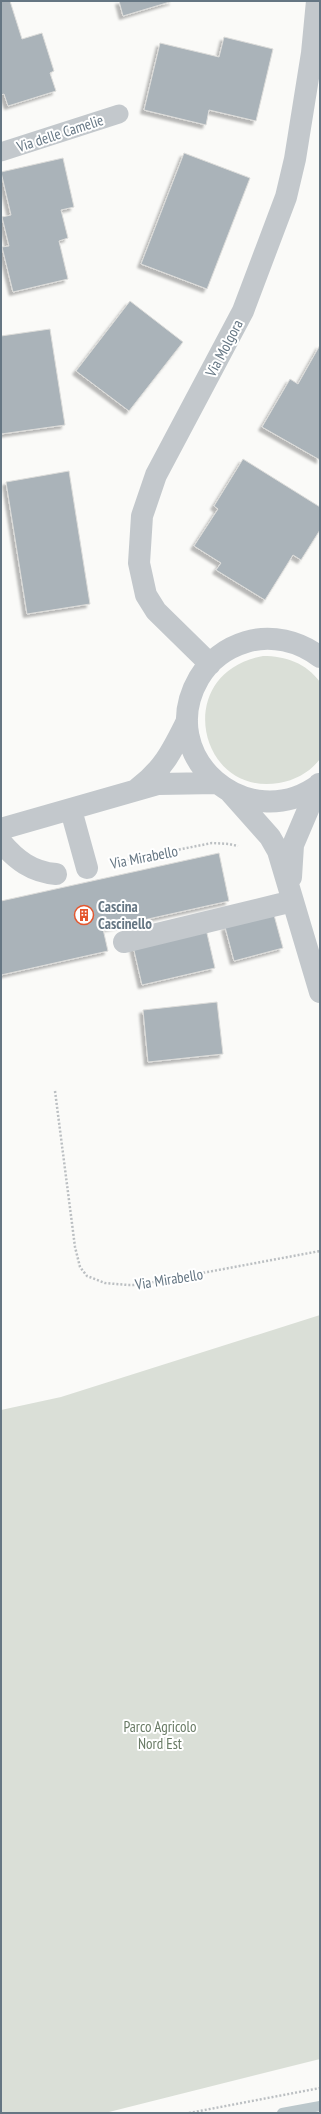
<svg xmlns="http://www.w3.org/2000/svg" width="321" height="2114" viewBox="0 0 321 2114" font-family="'PT Sans Narrow',sans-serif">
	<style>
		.green { fill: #dadfd7 }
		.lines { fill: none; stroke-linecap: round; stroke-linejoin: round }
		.stream { stroke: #bbc7cb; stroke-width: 10 }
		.building { fill: #aab3b9; stroke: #dcdcda; filter: url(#shadow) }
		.path { stroke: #bbbfc2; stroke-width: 2.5; stroke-dasharray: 2 2; stroke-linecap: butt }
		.lane { stroke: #c3c8cc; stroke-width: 19 }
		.street { stroke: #c3c8cc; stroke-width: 22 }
		.labels { text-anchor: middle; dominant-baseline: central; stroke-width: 4; stroke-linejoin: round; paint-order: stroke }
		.street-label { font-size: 15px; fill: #657683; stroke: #fff }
		.poi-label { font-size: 15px; font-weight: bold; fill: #657683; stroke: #fff; text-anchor: start }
		.park-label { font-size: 15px; fill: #687a64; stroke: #fff }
	</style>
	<defs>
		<filter id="shadow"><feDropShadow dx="-3.5" dy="3.5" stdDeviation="1" flood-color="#0004"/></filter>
	</defs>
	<rect width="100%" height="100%" fill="#fafaf8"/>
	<path class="green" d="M263,656c23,0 43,7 57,26v77c-10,13 -24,21 -41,24 -81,14 -108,-110 -16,-127z
		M320,1315v744l-215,54h-104v-703l60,-13z"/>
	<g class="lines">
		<path class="stream" d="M282,2113l38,-7"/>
	</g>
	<path class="building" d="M1,1h9l12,38 20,-6 12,38 -4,2 6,18 -48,15 -4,-12 -3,1z
		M119,1h54l-50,15z
		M224,37l49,12 -17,72 -47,-11 -3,15 -62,-15 16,-67 59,14z
		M184,153l66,25 -43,111 -66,-25z
		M63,158l11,49 -13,3 7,28 -9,3 9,38 -55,13 -11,-45 7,-1 -7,-29 9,-2 -10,-43z
		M130,301l53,41 -54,69 -53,-40z
		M50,329l15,96 -64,9v-98z
		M320,345v115l-58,-33 28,-48 8,5z
		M243,459l77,48v23l-19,30 -8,-5 -28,45 -49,-30 5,-7 -27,-17 24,-37 -4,-3z
		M69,471l21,133 -63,10 -21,-132z
		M219,853l10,48 -126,28 5,22 -107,24v-74z
		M274,915l9,33 -49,13 -9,-34z
		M206,929l9,39 -73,17 -9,-39z
		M217,1002l6,52 -75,8 -5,-52z"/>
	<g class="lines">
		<path class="path" d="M116,862l96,-19 17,1 9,2
			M55,1091l20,156 5,20 7,9 18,7 23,2h10l182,-34
			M189,2113l131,-25"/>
		<path class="lane" d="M1,152l118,-38"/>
		<path class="street" d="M320,657c-21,-16 -49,-23 -74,-15 -20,6 -37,19 -47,36 -46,79 49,160 121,106
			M210,664l-54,-53 -10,-16 -7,-32 3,-47 14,-41 87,-164 43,-114 9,-38 17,-106 5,-52
			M137,789c27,-20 36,-40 50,-68
			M230,792l40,45 8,14 42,141
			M71,810l16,58
			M1,829l157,-45 59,-1
			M1,842c15,18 31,30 55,32
			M291,877l2,-32 26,-61
			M124,942l169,-41"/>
	</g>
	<defs>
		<symbol id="building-ring" viewBox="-11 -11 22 22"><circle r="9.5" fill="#fff" stroke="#e4572e" stroke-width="1.5"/><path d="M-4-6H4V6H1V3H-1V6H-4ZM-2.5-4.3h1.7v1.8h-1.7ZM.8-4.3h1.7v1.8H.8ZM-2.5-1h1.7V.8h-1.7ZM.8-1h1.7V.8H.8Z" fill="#e4572e"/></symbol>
	</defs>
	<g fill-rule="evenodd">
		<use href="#building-ring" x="73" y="904" width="22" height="22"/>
	</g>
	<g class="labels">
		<g class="street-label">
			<text transform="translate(60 133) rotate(-18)">Via delle Camelie</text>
			<text transform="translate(224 348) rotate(-62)">Via Molgora</text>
			<text transform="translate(144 857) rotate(-11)">Via Mirabello</text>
			<text transform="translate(169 1279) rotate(-9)">Via Mirabello</text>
		</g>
		<g class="poi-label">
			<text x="98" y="906">Cascina<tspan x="98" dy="17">Cascinello</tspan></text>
		</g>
		<g class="park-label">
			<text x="160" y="1726">Parco Agricolo<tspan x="160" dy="17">Nord Est</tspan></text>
		</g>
	</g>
	<rect width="321" height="2114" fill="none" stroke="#657683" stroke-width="4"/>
</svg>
